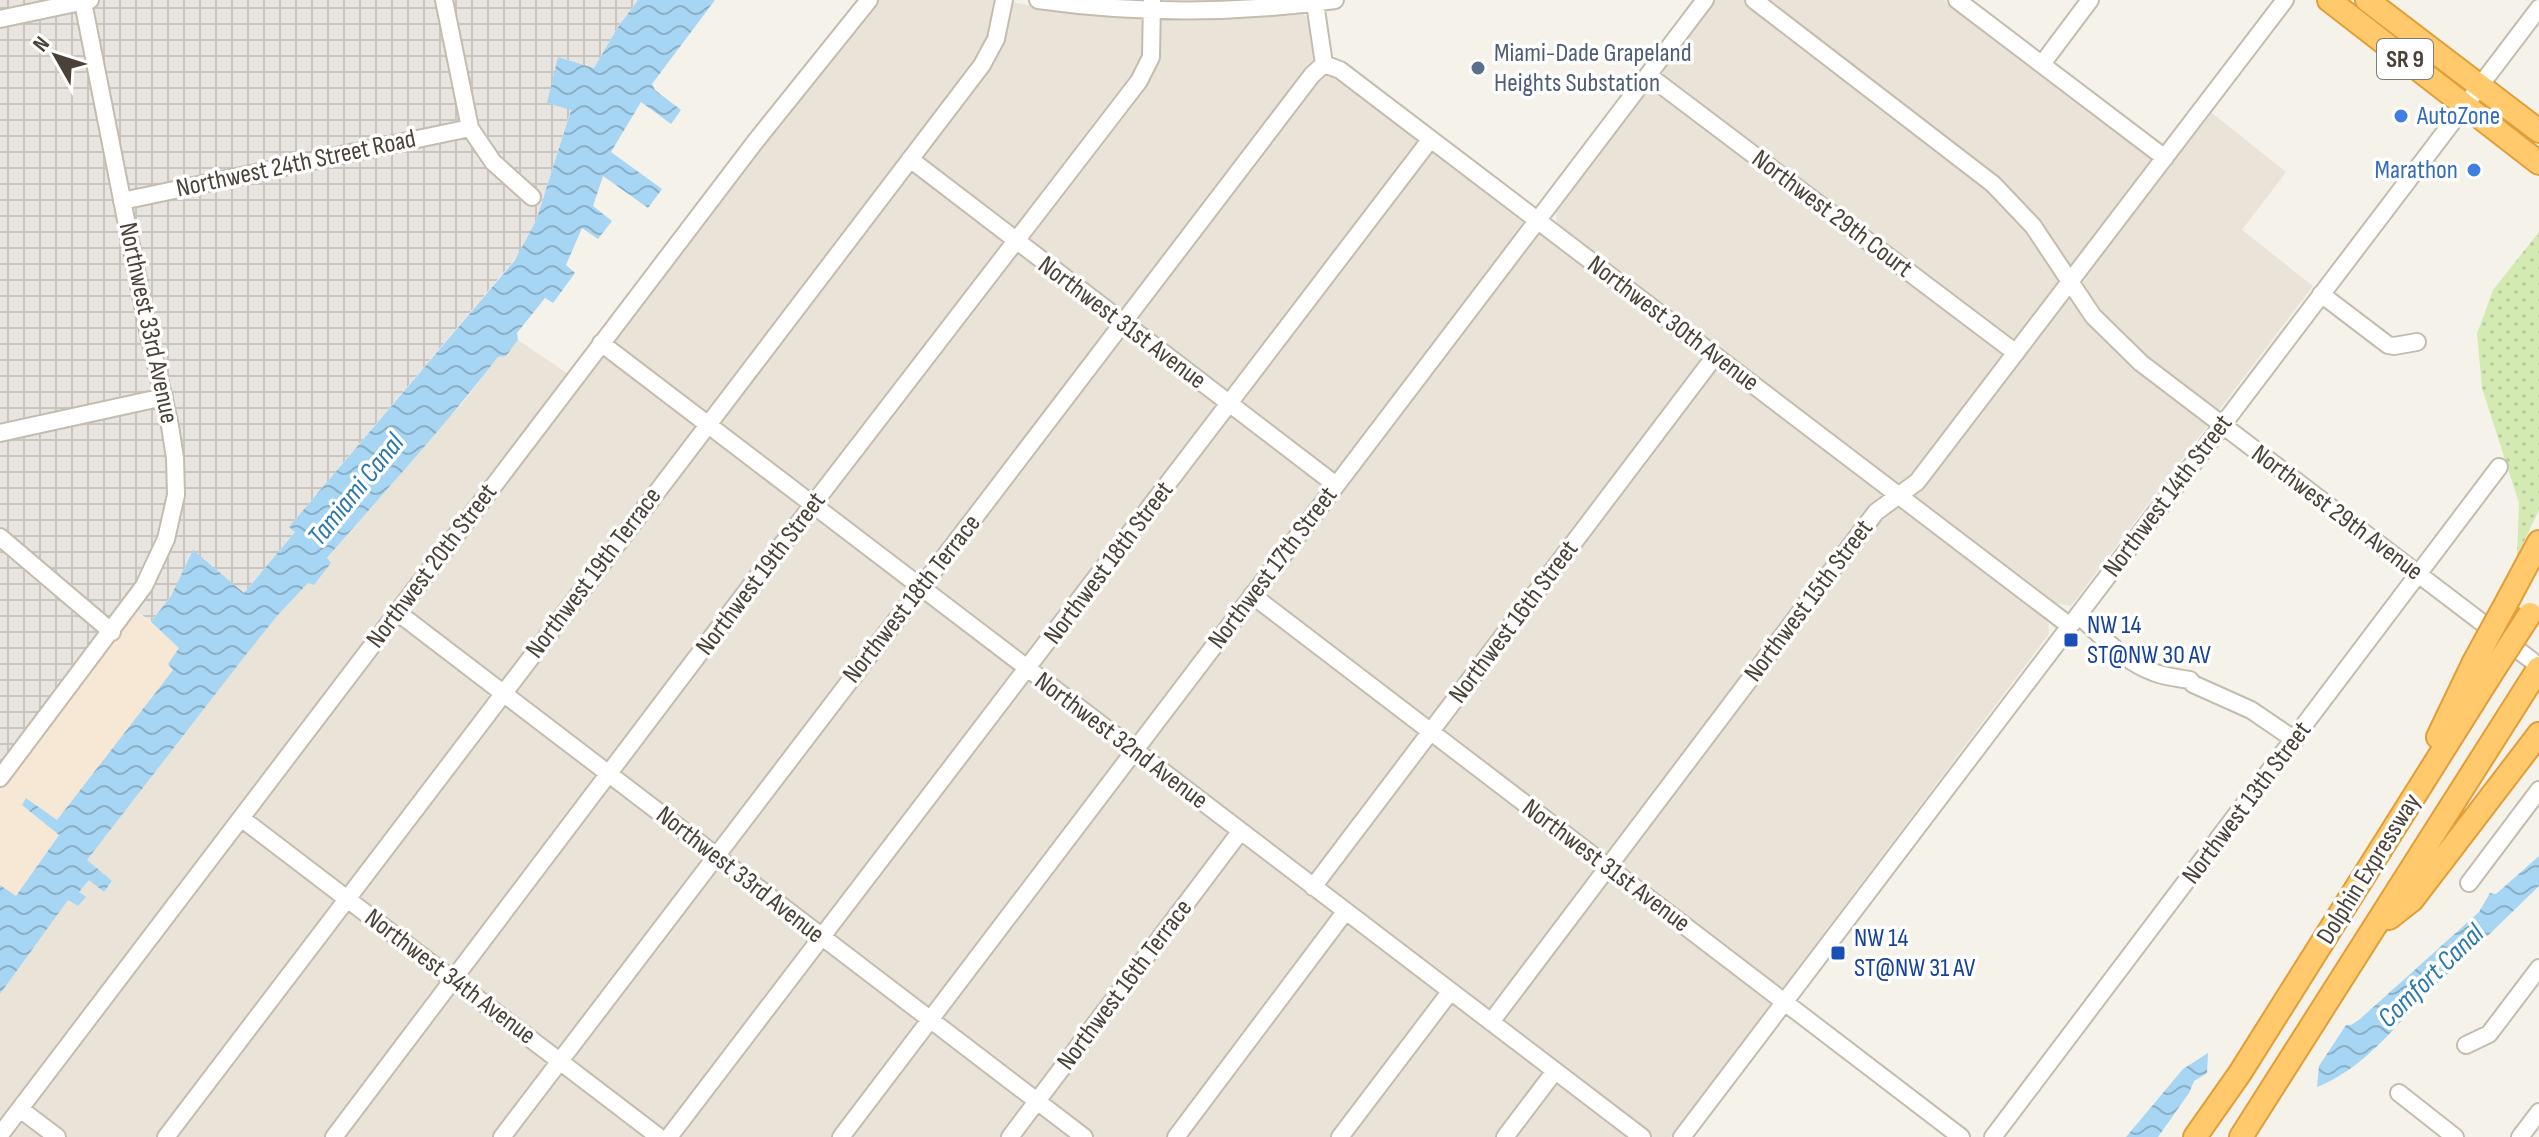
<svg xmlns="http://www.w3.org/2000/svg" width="2539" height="1137" viewBox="0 0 2539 1137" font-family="'Sofia Sans Condensed',sans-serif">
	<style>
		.residential { fill: #eae4d8 }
		.commercial { fill: #f7e8d6 }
		.industrial { fill: url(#industrial-grid) }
		.grass { fill: url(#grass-dots) }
		.water { fill: url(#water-waves) }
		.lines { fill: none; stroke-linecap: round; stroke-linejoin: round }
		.minor-casing { stroke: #c4bcaf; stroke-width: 20 }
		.highway-casing { stroke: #e29e38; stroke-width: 26 }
		.minor { stroke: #fff; stroke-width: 16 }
		.highway { stroke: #ffc96c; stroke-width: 22 }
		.highway-bridge-casing { stroke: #e29e38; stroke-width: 26; stroke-linecap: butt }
		.highway-bridge { stroke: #ffc96c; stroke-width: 22 }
		.service-dot { fill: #5c6f8a; stroke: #fff; stroke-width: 3 }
		.shop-dot { fill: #3f7fe0; stroke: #fff; stroke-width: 3 }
		.transit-dot { fill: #1a4fb4; stroke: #fff; stroke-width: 3 }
		.labels { text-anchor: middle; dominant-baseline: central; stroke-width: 7; stroke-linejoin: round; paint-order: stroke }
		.shield { fill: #fff; stroke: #807b74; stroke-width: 2 }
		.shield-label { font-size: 24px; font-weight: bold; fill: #4a4238 }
		.service-label { font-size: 26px; fill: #4e5e75; stroke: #fff; text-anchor: start }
		.shop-label { font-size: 26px; fill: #366cbe; stroke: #fff; text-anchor: start }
		.street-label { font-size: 26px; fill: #4a4238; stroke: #fff }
		.transit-label { font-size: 26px; fill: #164399; stroke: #fff; text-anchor: start }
		.water-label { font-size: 28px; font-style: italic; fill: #2a78a9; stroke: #fff }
	</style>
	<defs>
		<pattern id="industrial-grid" width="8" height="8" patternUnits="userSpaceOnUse" patternTransform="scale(2)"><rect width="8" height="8" fill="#e8e4df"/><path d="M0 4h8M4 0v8" fill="none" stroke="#c8c5c0"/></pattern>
		<pattern id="grass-dots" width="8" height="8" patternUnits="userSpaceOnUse" patternTransform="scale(2)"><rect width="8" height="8" fill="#d3eab2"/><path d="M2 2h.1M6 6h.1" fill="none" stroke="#b7ca9a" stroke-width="1.8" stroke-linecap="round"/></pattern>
		<pattern id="water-waves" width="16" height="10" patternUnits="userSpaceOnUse" patternTransform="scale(2)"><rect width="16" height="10" fill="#a6d6f3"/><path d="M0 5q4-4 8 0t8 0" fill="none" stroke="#89afc6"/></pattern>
	</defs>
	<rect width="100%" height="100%" fill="#f5f2ea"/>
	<path class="residential" d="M876,0h125l63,12 222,-1 17,3 7,6 5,32 733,567 1,15 -378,503h-1671v-143l68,-95 10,7 1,-14 10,-13 15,13 8,-10 -26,-22 118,-153 73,-91 31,-33 6,1 16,-21 -3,-4 112,-132 23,-23 36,-47 8,-1 12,-16 62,42z
		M1715,0h229l220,165 43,-56 79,63 -44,58 71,56 -242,320 -16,-3 -498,-375 -1,-18 5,-8z"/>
	<path class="commercial" d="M127,603l53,45 -6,21 -117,151 -30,-21 -5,6 37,30 -44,62 -15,-12v-114z"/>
	<path class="industrial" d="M0,0h638l-20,27 -24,41 -35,-11 12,52 -35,112 -16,32 -230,273 5,6 -51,61 -51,-42 -22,45 -20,26 -24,-19 -127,168z"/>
	<path class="grass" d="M2539,232v278l-22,46 2,-53 -37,-115 -5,-54 16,-44z"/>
	<path class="water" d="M638,0h77l-63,84 3,6 26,20 -10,14 -30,-22 -30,50 51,37 -14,19 -45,-32 -10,30 19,15 -14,18 -16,-11 -16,37 9,8 -22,30 -8,-5 -28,35 1,7 -12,16 -8,1c-54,70 -112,133 -171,201l4,5 -17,22 -6,-2 -31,33 -36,45 -154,199 25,21 -8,11 -15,-12 -10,12 7,5 -8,9 -10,-6 -68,94v-109l16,11 43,-61 -37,-30 4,-7 31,22 116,-150 -5,-6 11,-16 -28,-26 20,-26 22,-46 51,43 51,-61 -6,-5 226,-267 21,-39 35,-111 -24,-7 11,-46 36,11 24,-41z
		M2539,856v30c-34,33 -68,66 -102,98 -38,36 -69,83 -120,103l2,-21 27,-41h5l9,-6 119,-107 11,-19 6,1z
		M2208,1053l-1,20 -13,8 -5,12 -31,44h-32l57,-68z"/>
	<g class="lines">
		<defs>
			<path id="minor" d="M444,0l26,128 23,34 39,35
				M1038,0c100,14 197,14 297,0
				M1754,0l239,184 40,42 60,90 48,47 398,303
				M1957,0l208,158
				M1315,3l9,61
				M0,19l90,-19
				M1324,64l16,6 730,556
				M2042,64l48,-64
				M1648,75l368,278
				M910,159l426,326
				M122,201l348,-73
				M2321,294l67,51 6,1 23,-4
				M601,343l1041,794
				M0,433l164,-36
				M0,537l112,95
				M1252,595l709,542
				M397,612l687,525
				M2078,615c23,20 46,47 75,57 12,5 25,6 37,8l3,4 58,26 44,30
				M0,778l144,-192 22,-47 10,-44 -1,-37 -5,-32 -23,-100 -64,-324
				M241,818l418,319
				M2469,883l70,-93
				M1313,887l402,-531
				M1491,1022l385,-510 41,-30 368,-482
				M2466,1045l23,-11 50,-66
				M2399,1093l56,44
				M20,1109l37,28
				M0,1135l755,-993 114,-142
				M166,1137l816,-1072 14,-26 8,-39
				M334,1137l427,-565 378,-491 12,-24 1,-57
				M502,1137l810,-1062 12,-11
				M669,1137l761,-997
				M841,1137l864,-1137
				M1010,1137l230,-305
				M1176,1137l169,-225
				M1340,1137l110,-145
				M1505,1137l50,-66
				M1682,1137l857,-1129
				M1993,1137l506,-670
				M2520,1137l19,-25"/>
			<path id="highway" d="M2329,0l210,163
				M2367,0l172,131
				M2509,598l30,-56
				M2438,737l36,-75
				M2389,918l23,-18 127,-166
				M2195,1137l45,-64 251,-399
				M2241,1137l298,-469"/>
		</defs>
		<use href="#minor" class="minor-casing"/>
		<use href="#highway" class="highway-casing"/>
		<use href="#minor" class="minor"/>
		<use href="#highway" class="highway"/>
		<defs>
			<path id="highway-bridge" d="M2474,662l35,-64
				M2491,674l39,-60"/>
		</defs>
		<use href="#highway-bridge" class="highway-bridge-casing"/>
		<use href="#highway-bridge" class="highway-bridge"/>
	</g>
	<circle class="service-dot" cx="1478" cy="68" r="8"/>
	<g class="shop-dot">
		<circle cx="2401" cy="116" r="8"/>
		<circle cx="2474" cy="170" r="8"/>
	</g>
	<g class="transit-dot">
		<rect x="2063" y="632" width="16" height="16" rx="4"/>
		<rect x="1830" y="945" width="16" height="16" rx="4"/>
	</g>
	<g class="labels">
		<rect class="shield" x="2377" y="39" width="56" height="40" rx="6"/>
		<g class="shield-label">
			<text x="2405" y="59">SR 9</text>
		</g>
		<g class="service-label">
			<text x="1494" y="53">Miami-Dade Grapeland<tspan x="1494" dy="30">Heights Substation</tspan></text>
		</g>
		<g class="shop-label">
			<text x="2417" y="116">AutoZone</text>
			<text x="2458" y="170" text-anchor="end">Marathon</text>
		</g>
		<g class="street-label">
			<text transform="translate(296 164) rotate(-12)">Northwest 24th Street Road</text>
			<text transform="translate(1832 214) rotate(37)">Northwest 29th Court</text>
			<text transform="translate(148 323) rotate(78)">Northwest 33rd Avenue</text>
			<text transform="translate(1122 323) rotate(37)">Northwest 31st Avenue</text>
			<text transform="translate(1673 324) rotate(37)">Northwest 30th Avenue</text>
			<text transform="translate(2168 496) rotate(-53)">Northwest 14th Street</text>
			<text transform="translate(2337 513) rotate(37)">Northwest 29th Avenue</text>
			<text transform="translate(1109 563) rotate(-53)">Northwest 18th Street</text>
			<text transform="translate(432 566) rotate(-53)">Northwest 20th Street</text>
			<text transform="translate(1273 568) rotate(-53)">Northwest 17th Street</text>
			<text transform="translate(594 573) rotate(-53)">Northwest 19th Terrace</text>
			<text transform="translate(761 574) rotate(-53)">Northwest 19th Street</text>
			<text transform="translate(912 599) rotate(-52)">Northwest 18th Terrace</text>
			<text transform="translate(1809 601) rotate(-53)">Northwest 15th Street</text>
			<text transform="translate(1514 622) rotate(-53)">Northwest 16th Street</text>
			<text transform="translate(1121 741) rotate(37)">Northwest 32nd Avenue</text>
			<text transform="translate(2247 803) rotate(-53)">Northwest 13th Street</text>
			<text transform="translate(1606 866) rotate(37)">Northwest 31st Avenue</text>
			<text transform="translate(2369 869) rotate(-58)">Dolphin Expressway</text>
			<text transform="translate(740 875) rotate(38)">Northwest 33rd Avenue</text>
			<text transform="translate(450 977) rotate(37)">Northwest 34th Avenue</text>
			<text transform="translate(1125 985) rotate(-53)">Northwest 16th Terrace</text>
		</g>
		<g class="transit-label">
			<text x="2087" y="625">NW 14<tspan x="2087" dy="30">ST@NW 30 AV</tspan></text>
			<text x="1854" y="938">NW 14<tspan x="1854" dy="30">ST@NW 31 AV</tspan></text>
		</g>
		<g class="water-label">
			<text transform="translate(356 490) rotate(-51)">Tamiami Canal</text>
			<text transform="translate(2431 976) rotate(-44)">Comfort Canal</text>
		</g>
	</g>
	<g transform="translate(56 56) rotate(309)" stroke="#ffffff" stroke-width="6" paint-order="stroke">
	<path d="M0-6L14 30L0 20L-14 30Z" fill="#4a4238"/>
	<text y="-12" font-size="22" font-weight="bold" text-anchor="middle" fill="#4a4238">N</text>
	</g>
</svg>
